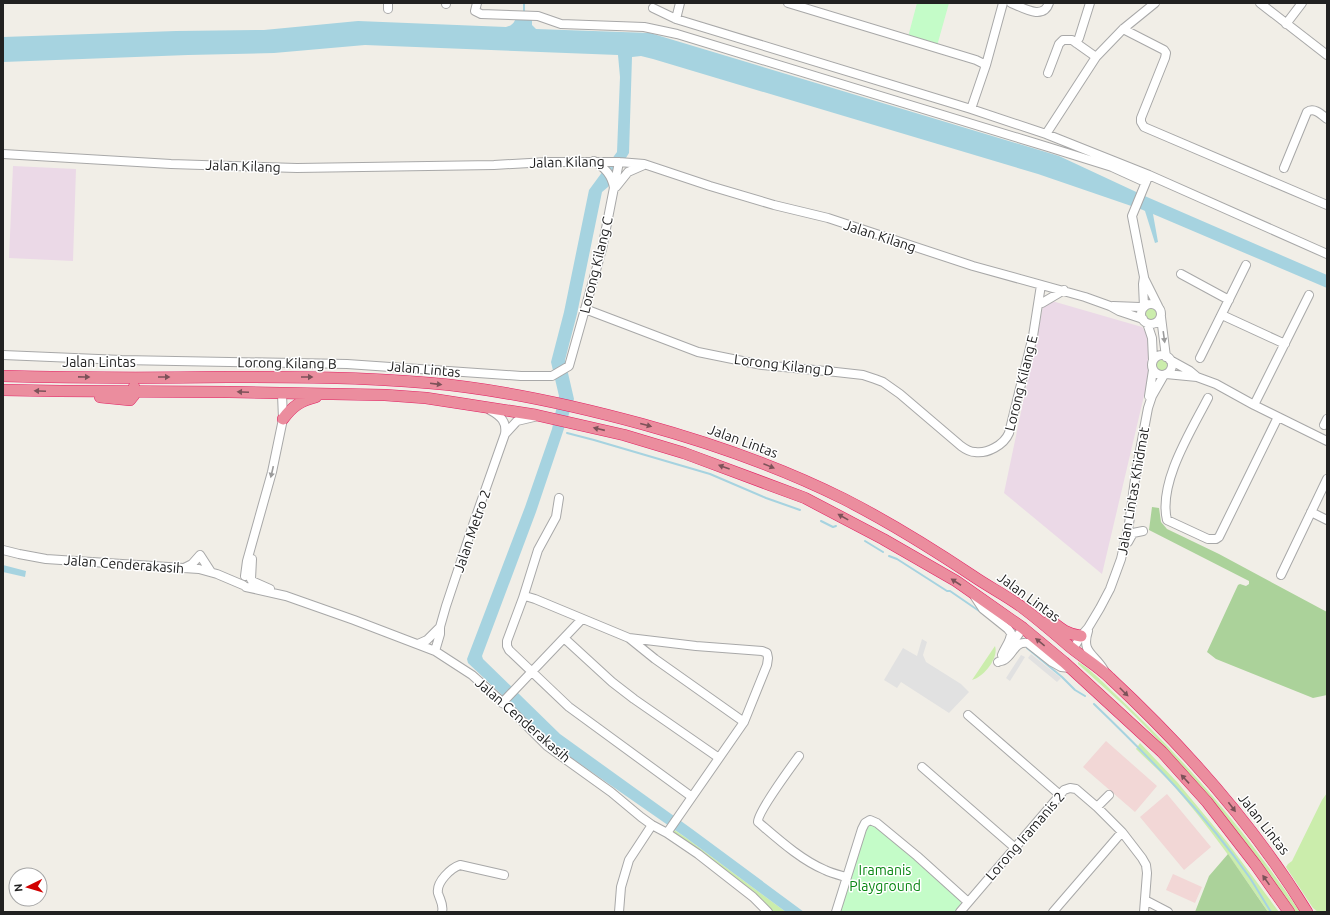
<svg xmlns="http://www.w3.org/2000/svg" width="1330" height="915" viewBox="0 0 1330 915" font-family="Ubuntu,sans-serif">
	<style>
		.commercial { fill: #f2d7d6 }
		.industrial { fill: #ebd9e7 }
		.grass { fill: #cbedac }
		.forest { fill: #abd29a }
		.park { fill: #c4fcc8 }
		.parking { fill: #e1e1e1 }
		.water { fill: #a6d3e0 }
		.lines { fill: none; stroke-linecap: round; stroke-linejoin: round }
		.stream { stroke: #a6d3e0; stroke-width: 2 }
		.minor-casing { stroke: #a8a8a8; stroke-width: 10 }
		.highway-casing { stroke: #e22163; stroke-width: 12 }
		.minor { stroke: #fff; stroke-width: 8 }
		.highway { stroke: #eb8d9e; stroke-width: 11 }
		.oneway { fill: #9b9b9b }
		.oneway2 { fill: #7c5259 }
		.labels { text-anchor: middle; dominant-baseline: central; stroke-width: 3; stroke-linejoin: round; paint-order: stroke }
		.street-label { font-size: 14px; fill: #212121; stroke: #fff }
		.park-label { font-size: 14px; fill: #088612; stroke: #fff }
	</style>
	<rect width="100%" height="100%" fill="#f1eee7"/>
	<path class="commercial" d="M1106,741l51,45 -22,26 -52,-45z
		M1167,794l44,53 -27,23 -44,-53z
		M1173,874l29,13 -7,16 -29,-13z"/>
	<path class="industrial" d="M13,166l63,3 -3,92 -64,-3z
		M1052,301l90,26 5,7 3,21 -3,28 -45,191 -98,-81 39,-186z"/>
	<path class="grass" d="M1145.5 314a5.5 5.5 0 1 1 11 0a5.5 5.5 0 1 1-11 0Z
		M1156.5 365a5.5 5.5 0 1 1 11 0a5.5 5.5 0 1 1-11 0Z
		M995,646c4,12 -11,31 -23,34z
		M1078,662c9,4 28,23 36,31 70,65 133,140 186,219h-6l-118,-149c-27,-38 -64,-68 -98,-99z
		M1140,743l38,40 49,59 52,70h-11c-30,-44 -60,-87 -95,-127 -12,-13 -25,-24 -37,-36z
		M1327,793v119h-9l-5,-4 -27,-41 2,-3 4,-3 30,-61z
		M673,829l12,8 101,75h-14l-5,-6 -95,-73z"/>
	<path class="forest" d="M1152,507l7,1 2,14 6,7 52,25 108,58v83l-14,3 -97,-39 -9,-7 31,-67 2,-1 6,2 3,-2v-3l-100,-51z
		M1228,854l40,58h-73l14,-36z"/>
	<path class="park" d="M917,3h32l-12,43 -29,-9z
		M871,824l4,1 85,73c2,6 0,10 -3,14h-118l27,-85z"/>
	<path class="parking" d="M922,639l5,3 -4,13 3,7 35,22 8,8 -20,21 -48,-31 -4,6 -13,-8 19,-32 14,8z
		M1031,654l30,24 -4,4 -29,-24z
		M1021,655l4,2 -15,24 -4,-3z"/>
	<path class="water" d="M517,11h15v14l4,4 114,4 409,123 88,41 180,78v13l-174,-74 5,28 -3,1 -10,-32 -2,-1 -105,-36 -385,-115 -12,-3 -9,1 -3,96 -21,34 -6,5 -25,122 -12,46 9,39 -38,113 -54,144 1,3 77,75 132,95 112,83h-18l-101,-75 -135,-94 -47,-47 -35,-33 -1,-4 58,-152 27,-78 7,-33 -8,-34 13,-50 25,-122 28,-38 3,-75 -2,-22 -253,-10 -91,8 -86,2 -185,7v-25l173,-6 88,-1 94,-9 148,6c9,-2 10,-8 11,-16z
		M3,565l23,6 -1,6 -22,-5z"/>
	<g class="lines">
		<path class="stream" d="M524,12v-9
			M567,433l27,7 116,34 56,24 34,12
			M821,521l12,6 3,-1
			M865,541l18,11
			M889,556l8,3 50,32h3l35,24
			M1027,648l35,29 13,13 10,6
			M1094,704c56,54 111,110 156,174 7,11 14,23 21,34"/>
		<defs>
			<path id="minor" d="M477,3l-2,8 6,3 57,2 23,8 83,3 33,7 371,113 64,20 33,15
				M680,3l-4,16 295,90 75,25 103,41 178,79
				M788,3l188,57 10,5
				M1011,3c11,4 32,18 38,0
				M1260,3l67,52
				M446,4v-1
				M653,8l23,11
				M388,9v-6
				M1286,24l16,-21
				M1123,29l41,21 2,3 -1,5 -24,60v4l3,5 183,78
				M1076,43l3,-5 11,-35
				M1048,73l11,-29 4,-4h9l24,17
				M971,109l15,-44 17,-62
				M1046,134l50,-77 27,-28 32,-26
				M3,154l168,10 126,4 197,-3 53,-3h72l25,2 66,22 64,19 54,13 145,48 112,31 25,9 9,5 24,8
				M594,161c11,7 18,14 20,27
				M1284,168l23,-56c7,-5 14,2 20,7
				M616,187l12,-15 16,-7
				M1181,274l48,26
				M1144,278l14,28
				M1042,303l22,-13
				M1141 314a10 10 0 1 1 20 0a10 10 0 1 1-20 0Z
				M1113,306l27,1 3,1
				M1144,307l-1,-23 1,-7 -12,-61 16,-39
				M585,309l113,43 64,13 74,7 27,3 12,4 8,3 17,12 61,52c4,3 9,6 14,6 12,2 29,-7 34,-19l24,-97 8,-51
				M1222,315l63,29
				M1161,317l5,40
				M1147,323l5,15 1,22
				M3,355l119,5 225,4 174,12h31l17,-10 33,-117 17,-87
				M1152 365a10 10 0 1 1 20 0a10 10 0 1 1-20 0Z
				M1200,358l46,-93
				M1170,360l20,11 6,5
				M1166,374l31,3 19,7 38,21 73,36
				M1149,396l4,-26
				M1208,398c-17,33 -50,85 -41,122l41,19h8l3,-2 59,-120
				M1254,405l55,-110
				M1324,425l3,-6
				M505,434l12,-13 17,-4
				M1311,512l16,8
				M1128,542l5,-9 10,-2
				M3,550l16,4 27,5 153,10 18,5 26,11
				M184,568l8,-4 8,-9 11,17
				M1281,575l46,-96
				M245,576l2,-15 25,-89 11,-53 -1,-25
				M251,579l1,-20
				M252,581l18,8
				M246,587l40,9 68,24 81,31 37,24 38,34 37,37 64,46 30,25 11,8 15,8 31,21 55,43 15,15
				M975,597l8,12 25,20 3,4c0,8 -6,14 -9,22
				M523,598l15,-48 18,-33 3,-19
				M1088,631c-7,22 6,22 16,39
				M564,638l48,44 22,17 85,59
				M629,638l67,8 66,5 5,2 1,5 -1,7 -23,57 -77,111
				M418,644l9,-4 13,-13
				M1011,645l12,-17
				M1073,649l8,-13 7,-8 12,-20 10,-19 11,-30 8,-35 7,-52 12,-64 4,-12 12,-21
				M435,651l5,-17v-7l6,-21 28,-84 31,-88c2,-12 -4,-18 -15,-24
				M998,662c2,-1 4,-1 6,-2 10,-6 10,-19 24,-17l24,19 9,5 9,1
				M502,703l80,-84
				M968,715l92,80
				M799,756c-8,11 -42,57 -41,66 20,17 43,38 67,48 6,3 14,5 21,7
				M922,767l92,80
				M692,797l-123,-90 -60,-57 -2,-4v-5l16,-43 2,-2 10,3 94,39 26,21 89,63
				M1097,807l12,-12
				M1145,900l23,12
				M442,912c2,-7 -2,-12 -4,-19 -2,-11 13,-25 22,-28l44,10
				M619,912l2,-25 8,-27 23,-35
				M836,912l26,-83 3,-6 5,-3 7,3 40,33 51,46
				M960,912l100,-117 4,-5 6,-2 6,1 21,18 25,25 20,26 4,7 1,8 -3,39
				M1053,912l69,-80"/>
			<path id="highway" d="M3,376c75,2 150,2 224,1 68,0 135,0 202,6 72,6 143,22 213,41 69,19 138,43 202,75 45,23 87,49 129,77 16,11 34,20 50,32 16,12 31,25 46,38 13,11 29,20 41,32 73,68 145,149 197,234
				M3,390l57,1 169,1 156,3 41,3 110,17 88,20 60,18 121,45 78,41 73,42 67,47 41,34 98,90 45,50 48,62 34,48
				M100,397l30,3 4,-5v-8
				M283,419c10,-13 17,-18 33,-22
				M1050,620c11,9 17,14 31,16"/>
		</defs>
		<use href="#minor" class="minor-casing"/>
		<use href="#highway" class="highway-casing"/>
		<use href="#minor" class="minor"/>
		<use href="#highway" class="highway"/>
	</g>
	<defs><path id="oneway-solid" d="M-6-.8H1V-3.2L6.5 0L1 3.2V.8H-6Z"/></defs>
	<g class="oneway">
		<use href="#oneway-solid" transform="translate(1164 337) rotate(82)"/>
		<use href="#oneway-solid" transform="translate(272 472) rotate(103)"/>
	</g>
	<g class="oneway2">
		<use href="#oneway-solid" transform="translate(84 377) rotate(1)"/>
		<use href="#oneway-solid" transform="translate(164 377)"/>
		<use href="#oneway-solid" transform="translate(307 377)"/>
		<use href="#oneway-solid" transform="translate(436 384) rotate(7)"/>
		<use href="#oneway-solid" transform="translate(40 391) rotate(-178)"/>
		<use href="#oneway-solid" transform="translate(243 392) rotate(-178)"/>
		<use href="#oneway-solid" transform="translate(646 425) rotate(15)"/>
		<use href="#oneway-solid" transform="translate(599 429) rotate(-167)"/>
		<use href="#oneway-solid" transform="translate(769 466) rotate(22)"/>
		<use href="#oneway-solid" transform="translate(724 467) rotate(-160)"/>
		<use href="#oneway-solid" transform="translate(843 517) rotate(-151)"/>
		<use href="#oneway-solid" transform="translate(956 582) rotate(-147)"/>
		<use href="#oneway-solid" transform="translate(1040 642) rotate(-141)"/>
		<use href="#oneway-solid" transform="translate(1124 692) rotate(45)"/>
		<use href="#oneway-solid" transform="translate(1185 779) rotate(-133)"/>
		<use href="#oneway-solid" transform="translate(1232 807) rotate(53)"/>
		<use href="#oneway-solid" transform="translate(1266 880) rotate(-125)"/>
	</g>
	<g class="labels">
		<g class="street-label">
			<text transform="translate(567 162) rotate(-1)">Jalan Kilang</text>
			<text transform="translate(243 166) rotate(2)">Jalan Kilang</text>
			<text transform="translate(880 236) rotate(18)">Jalan Kilang</text>
			<text transform="translate(596 265) rotate(-76)">Lorong Kilang C</text>
			<text x="99" y="362">Jalan Lintas</text>
			<text transform="translate(287 363) rotate(1)">Lorong Kilang B</text>
			<text transform="translate(784 365) rotate(7)">Lorong Kilang D</text>
			<text transform="translate(424 369) rotate(5)">Jalan Lintas</text>
			<text transform="translate(1021 383) rotate(-76)">Lorong Kilang E</text>
			<text transform="translate(743 441) rotate(20)">Jalan Lintas</text>
			<text transform="translate(1133 491) rotate(-80)">Jalan Lintas Khidmat</text>
			<text transform="translate(472 531) rotate(-71)">Jalan Metro 2</text>
			<text transform="translate(124 564) rotate(4)">Jalan Cenderakasih</text>
			<text transform="translate(1029 597) rotate(36)">Jalan Lintas</text>
			<text transform="translate(523 720) rotate(41)">Jalan Cenderakasih</text>
			<text transform="translate(1264 824) rotate(52)">Jalan Lintas</text>
			<text transform="translate(1025 836) rotate(-49)">Lorong Iramanis 2</text>
		</g>
		<g class="park-label">
			<text x="885" y="870">Iramanis<tspan x="885" dy="16">Playground</tspan></text>
		</g>
	</g>
	<rect width="1330" height="915" fill="none" stroke="#212121" stroke-width="8"/>
	<g transform="translate(28 887) rotate(265)"><circle r="19" fill="#ffffff" stroke="#a6a6a6"/>
	<path d="M0-3L7 15L0 10L-7 15Z" fill="#d10000"/>
	<text y="-6" font-size="11" font-weight="bold" text-anchor="middle" fill="#212121">N</text>
	</g>
</svg>
